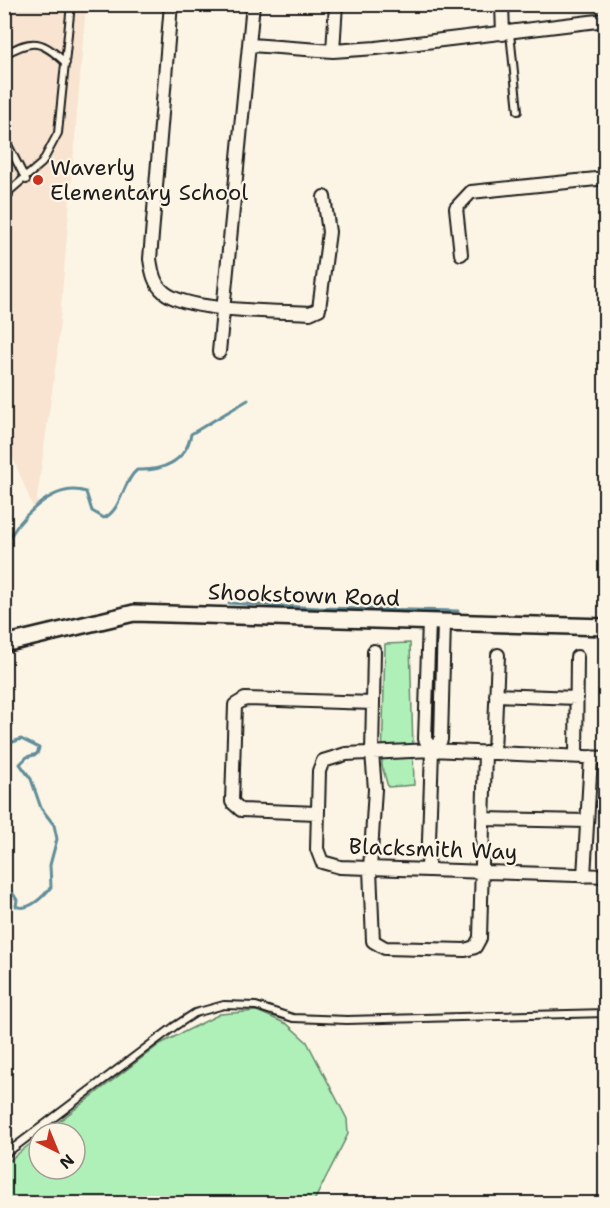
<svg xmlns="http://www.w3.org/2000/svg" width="610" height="1208" viewBox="0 0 610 1208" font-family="'Shantell Sans',sans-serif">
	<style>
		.built { fill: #f8e4d0 }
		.green { fill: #aff0b8; stroke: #66866a; stroke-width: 1.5 }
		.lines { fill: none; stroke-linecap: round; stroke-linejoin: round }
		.stream { stroke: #608d99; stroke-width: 3 }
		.service-casing { stroke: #1c1c1c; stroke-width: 10 }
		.minor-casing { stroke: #1c1c1c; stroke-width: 16 }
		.tertiary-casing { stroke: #1c1c1c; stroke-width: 20 }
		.service { stroke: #fcf5e5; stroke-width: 6 }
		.minor { stroke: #fcf5e5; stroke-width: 12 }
		.tertiary { stroke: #fcf5e5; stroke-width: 15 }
		.poi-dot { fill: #c8321e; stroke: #fcf5e5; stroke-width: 2 }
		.labels { text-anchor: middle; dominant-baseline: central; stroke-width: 4.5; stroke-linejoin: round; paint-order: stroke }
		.poi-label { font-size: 22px; fill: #1c1c1c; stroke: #fcf5e5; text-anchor: start }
		.street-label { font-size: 22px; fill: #1c1c1c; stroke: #fcf5e5 }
	</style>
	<rect width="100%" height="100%" fill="#fcf5e5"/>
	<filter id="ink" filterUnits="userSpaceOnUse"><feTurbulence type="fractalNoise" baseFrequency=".0167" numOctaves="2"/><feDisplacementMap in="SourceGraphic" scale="12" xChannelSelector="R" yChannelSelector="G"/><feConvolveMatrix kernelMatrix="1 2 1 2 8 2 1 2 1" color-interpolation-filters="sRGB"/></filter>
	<g filter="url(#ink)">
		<path class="built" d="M4,5h82l-29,351 -22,156 -30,-74z"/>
		<path class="green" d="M410,643l4,142 -26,2 -6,-21 3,-122z
			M257,1011l30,13 20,18 40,77 1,15 -35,69h-308v-39l34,-27v32h36v-36h-31l116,-89 60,-30z"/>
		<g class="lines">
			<path class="stream" d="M4,548c13,-28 49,-67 82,-56l6,19 12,7c18,-8 18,-36 33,-48 25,1 49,-8 54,-36l57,-34
				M229,603l90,5 139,3
				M4,712l5,8 -1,19 5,3 8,-3 18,9 -2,6 -10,3 -7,7 11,15 10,29 13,17 3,14 -7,26 1,22c-8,10 -23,25 -35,19l1,-6 -5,-8 -8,-1"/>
			<defs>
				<path id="service" d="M510,33l8,78
					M4,55c29,-18 38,-14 62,8
					M4,137l22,43
					M6,194l36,-31 16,-30 13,-129
					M4,1155l171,-129 20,-13 29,-8 32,1 37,12 54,2 259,-7"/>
				<path id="minor" d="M171,4l-21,255c2,13 4,25 14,33 23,20 113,19 146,21l9,-4 10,-77 -5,-35
					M502,4l1,30
					M251,45l82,6 43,-3 230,-28
					M333,51l3,-47
					M4,195l2,-1
					M461,254l-5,-46 15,-16 135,-14
					M219,352l34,-348
					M374,651l-2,102 3,36 -5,80 3,72 12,7 80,2 10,-3 5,-9 5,-186
					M496,695l81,3
					M432,750l9,-10 3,-118
					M494,752l4,-97
					M576,756l1,-99
					M606,758l-174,-8 -86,4 -23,7 -4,10 -2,78 5,13 18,5 266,9
					M317,813l-76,-3 -9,-8 3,-97 10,-6 128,4
					M484,819l103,2
					M428,870l4,-120 -7,-11 4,-118
					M584,876l7,-119"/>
				<path id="tertiary" d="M4,644l130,-31 472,14"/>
			</defs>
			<use href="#service" class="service-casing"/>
			<use href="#minor" class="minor-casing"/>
			<use href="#tertiary" class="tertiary-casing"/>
			<use href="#service" class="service"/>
			<use href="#minor" class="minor"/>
			<use href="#tertiary" class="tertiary"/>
		</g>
	</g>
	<circle class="poi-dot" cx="38" cy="180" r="6"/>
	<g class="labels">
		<g class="poi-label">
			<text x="50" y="167">Waverly<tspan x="50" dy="25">Elementary School</tspan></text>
		</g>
		<g class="street-label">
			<text transform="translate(304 595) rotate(2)">Shookstown Road</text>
			<text transform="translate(433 849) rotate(2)">Blacksmith Way</text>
		</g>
	</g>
	<rect width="610" height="1208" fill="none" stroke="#fcf5e5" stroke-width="24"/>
	<rect x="12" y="12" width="586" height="1184" fill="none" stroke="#1c1c1c" stroke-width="2" filter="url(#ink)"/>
	<g transform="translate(57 1151) rotate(137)"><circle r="28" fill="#fcf5e5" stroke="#a29e95" stroke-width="1.5"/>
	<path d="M0-4.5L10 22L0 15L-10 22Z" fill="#c8321e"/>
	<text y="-9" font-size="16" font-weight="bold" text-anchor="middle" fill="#1c1c1c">N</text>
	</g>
</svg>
